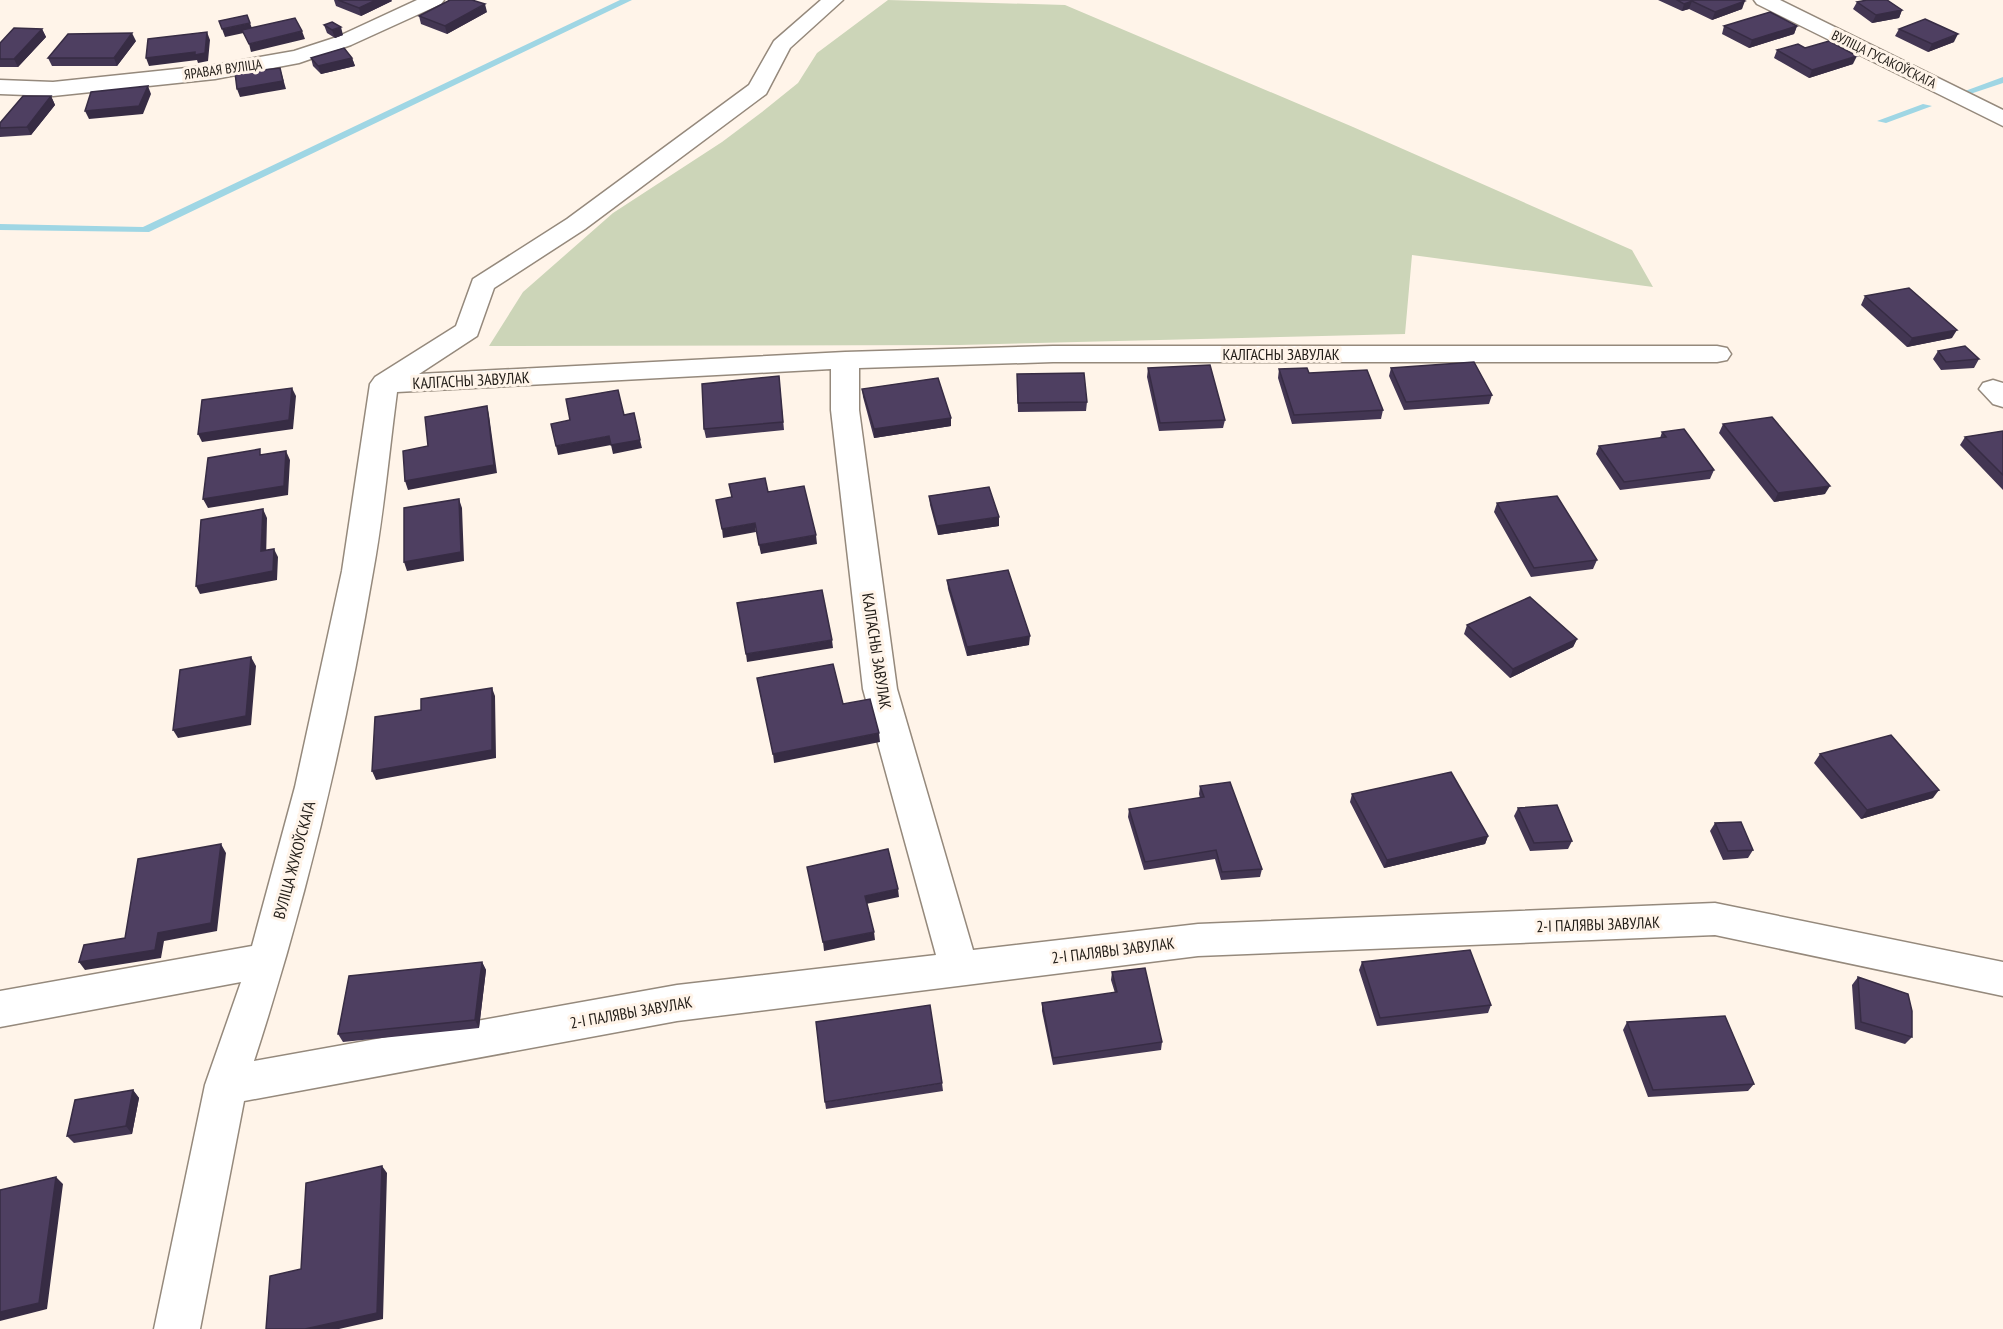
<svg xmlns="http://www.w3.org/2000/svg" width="2003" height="1329" viewBox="0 0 2003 1329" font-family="'PT Sans Narrow',sans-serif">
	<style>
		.green { fill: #ccd5b8 }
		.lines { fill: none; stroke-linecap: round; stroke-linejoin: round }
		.stream { fill: #9fd6e4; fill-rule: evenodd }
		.minor-casing { stroke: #95897c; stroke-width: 3 }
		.minor { fill: #fff; fill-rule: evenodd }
		.wall { fill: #433653 }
		.shaded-wall { fill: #372c44 }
		.building { fill: #4e3f61; stroke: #372c44; stroke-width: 1.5 }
		.labels { text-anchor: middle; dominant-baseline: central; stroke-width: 6; stroke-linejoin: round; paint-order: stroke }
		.far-street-label { font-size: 14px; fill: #211c17; stroke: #fff4e9 }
		.street-label { font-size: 16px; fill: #211c17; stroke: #fff4e9 }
	</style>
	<rect width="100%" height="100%" fill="#fff4e9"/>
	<path class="green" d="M888,0l177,5 288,122 279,123 21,37 -241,-32 -7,79 -446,11 -470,1 34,-54 90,-79 109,-71 40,-30 36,-29 19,-30z"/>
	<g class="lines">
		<path class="stream" d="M620,0h12l-483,232 -149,-2v-6l143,3z
			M2003,77v6l-33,11 -5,-3z
			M1923,104l9,2 -46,17 -9,-2z"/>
		<defs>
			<path id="minor" d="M417,0h27l-3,4 -90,41 -52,18 -84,16 -162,17 -53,-2v-14l53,2 162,-17 79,-14 43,-14z
				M821,0h22l-53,48 -24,46 -181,135 -91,59 -17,48 -58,38 426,-22 208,-6h664l10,2 4,6 -4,6 -10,2h-664l-194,6v42l38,279 76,261 225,-26 517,-21 288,59v34l-288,-61 -517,21 -521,65 -433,80 -44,228h-46l51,-244 36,-103 -241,45v-36l252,-45 43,-159 47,-216 28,-187 5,-7 81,-51 17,-47 94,-60 182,-134 25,-44zM831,369v41l32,279 73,266 -259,30 -423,76c52,-160 91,-324 119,-489 11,-60 16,-120 24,-180z
				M1754,0h26l223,110v16l-246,-122z
				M1993,380l10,3v24l-10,-3 -14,-15 4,-6z"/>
		</defs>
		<use href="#minor" class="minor-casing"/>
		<use href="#minor" class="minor"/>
	</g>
	<path class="wall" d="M334,0h57l1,1 -31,15 -25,-10z
		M1658,0h85l-1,9 -30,11 -23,-11 -7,2z
		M1857,2l45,8 -3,8 -27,5 -19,-14z
		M487,12l-40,22 -26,-10 -2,-8z
		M324,25l19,10 -8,3 -8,-5z
		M1724,26h73l-3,8 -45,14 -27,-14z
		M42,29l4,8 -28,30h-18v-24z
		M1899,29l55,13 -26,10 -33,-16z
		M136,41l-19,25h-65l-4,-8z
		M1805,48l48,16 -44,14 -35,-20 3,-8z
		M311,58h41l3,8 -34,8 -8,-8z
		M51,96l4,9 -24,30 -31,2v-14z
		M1865,296l87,42 -45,9 -46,-42z
		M1938,351l41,8 -5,9 -33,2 -8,-11z
		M1148,368l77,52 -2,8 -64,3 -12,-54z
		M1391,368l101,27 -3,9 -85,6 -15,-34z
		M1279,369l30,4 74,37 -2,9 -89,5 -14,-46z
		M779,376l5,54 -78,8 -2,-9z
		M1017,383l70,19 -1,9 -68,1z
		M862,389l89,29v8l-77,12 -11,-41z
		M1723,424l102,70 -51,8 -55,-69z
		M2003,431v59l-43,-45 5,-8z
		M1662,432l52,38 -4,9 -90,11 -24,-36 3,-8 61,-8z
		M929,496l70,30 -61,9 -8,-30z
		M1497,503l100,57 -4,9 -62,8 -37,-65z
		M947,580l82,65 -62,11 -19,-67z
		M1467,625l110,14 -4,8 -63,31 -46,-44z
		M1820,754l113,44 -72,21 -47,-56z
		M1200,786l62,83 -2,8 -39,3 -6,-21 -71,11 -16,-53 1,-8 71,-11 -1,-4z
		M1352,794l136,42 -3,8 -101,24 -34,-66z
		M1518,808l54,33 -4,8 -38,2 -16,-35z
		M1715,823l38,27 -5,8 -25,2 -13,-29z
		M482,962l4,8 -7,58 -136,14 -5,-8z
		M1362,962l129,43 -3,8 -111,13 -18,-56z
		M1112,972l50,70 -1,8 -108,15 -11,-54v-8l73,-10 -4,-13z
		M1858,977l54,60 -7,7 -50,-15 -3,-44z
		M1627,1022l127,62 -6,7 -100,6 -25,-67z
		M942,1083l1,8 -117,18 -1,-7z
		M133,1090l6,8 -7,36 -58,9 -7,-7z"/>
	<path class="shaded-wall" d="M376,0h15l1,1 -31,15 -2,-8z
		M1692,1l-3,8 -7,2 2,-7z
		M1745,1l-3,8 -30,11 3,-8z
		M485,4l2,8 -40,22 -2,-8z
		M1902,10l-3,8 -27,5 4,-8z
		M250,23l3,8 -28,6 -3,-8z
		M1797,26l-3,8 -45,14 3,-8z
		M341,27l2,8 -8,3 -3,-8z
		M42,29l4,8 -28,30 -4,-8z
		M302,31l3,8 -54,13 -2,-8z
		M207,32l3,8 -2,21 -10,2 -1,-3 -48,6 -3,-8z
		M132,33l4,8 -19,25 -3,-8z
		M1958,34l-4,8 -26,10 4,-8z
		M1857,56l-4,8 -44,14 3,-8z
		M352,58l3,8 -34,8 -3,-8z
		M280,68l6,21 -46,8 -3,-8z
		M148,86l3,8 -8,20 -54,5 -4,-8z
		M51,96l4,9 -24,30 -4,-8z
		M1957,330l-5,8 -45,9 5,-9z
		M292,388l4,8 -3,33 -91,13 -4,-8z
		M487,406l2,9 8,58 -89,17 -3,-9z
		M951,418v8l-77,12v-9z
		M609,436l31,4 2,8 -29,6 -2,-9 -53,10 -2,-9z
		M286,451l4,9 -2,35 -80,13 -5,-9z
		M1830,486l-5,8 -51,8 4,-9z
		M459,499l3,9 2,53 -57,10 -3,-9z
		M263,509l4,9 -1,42 -5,-9z
		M999,517v9l-61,9 -1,-9z
		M755,523l1,9 -33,6 -1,-9z
		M816,535l1,9 -56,10 -2,-9z
		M274,549l4,8 -1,23 -77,14 -4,-8z
		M1030,636l-1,9 -62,11v-9z
		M1577,639l-4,8 -63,31 3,-9z
		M832,640l1,8 -86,14 -1,-8z
		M251,657l5,9 -5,59 -73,13 -5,-8z
		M492,688l3,8 1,62 -120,22 -4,-9z
		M879,733l1,9 -106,21 -1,-9z
		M1939,790l-6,8 -72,21 6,-9z
		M1488,836l-3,8 -101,24 3,-8z
		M221,844l5,9 -9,78 -53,10 -3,17 -76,12 -6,-8 79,-29z
		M898,889l1,8 -33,7 -1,-8z
		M874,932l1,8 -51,11 -1,-9z
		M482,962l4,8 -7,58 -4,-8z
		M133,1090l6,8 -7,36 -6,-8z
		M382,1166l5,7 -4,146 -44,10h-34z
		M56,1177l7,7 -16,125 -47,12v-9z"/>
	<path class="building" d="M338,0h38l-17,8z
		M450,0h22l13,4 -40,22 -26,-10z
		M1677,0h66l2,1 -30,11 -23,-11 -8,3z
		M1867,0h20l15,10 -26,5 -19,-13z
		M1770,12l27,14 -45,14 -28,-14z
		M247,15l3,8 -28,6 -3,-8z
		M295,18l7,13 -53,13 -7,-14z
		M1925,19l33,15 -26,10 -33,-15z
		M332,22l9,5 -9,3 -8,-5z
		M14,28l28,1 -28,30h-14v-16z
		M207,32l-2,21 -10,2v-3l-49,6 2,-19z
		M132,33l-18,25h-66l20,-24z
		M1829,41l28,15 -45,14 -35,-20 21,-6 7,4z
		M344,48l8,10 -34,8 -7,-8z
		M280,68l3,13 -46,8 -2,-16z
		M148,86l-9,20 -54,5 6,-19z
		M23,96h28l-24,31 -27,1v-5z
		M1909,288l48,42 -45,8 -47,-42z
		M1965,346l14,13 -33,3 -8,-11z
		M1474,362l18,33 -86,7 -15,-34z
		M1210,365l15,55 -65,3 -12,-55z
		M1307,368l2,5 58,-3 16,40 -89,5 -15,-46z
		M1084,373l3,29 -69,1 -1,-29z
		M779,376l4,46 -79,7 -2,-45z
		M938,378l13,40 -77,11 -12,-40z
		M292,388l-3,32 -91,14 4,-34z
		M618,390l6,25 10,-2 6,27 -29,5 -2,-9 -53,10 -5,-22 19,-4 -4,-21z
		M487,406l7,59 -89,16 -2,-30 25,-5 -3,-29z
		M1772,417l58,69 -52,7 -55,-69z
		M1684,429l30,41 -90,12 -25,-36 67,-9 -4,-5z
		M2003,431v44l-38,-38z
		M260,449v6l26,-4 -2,35 -81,13 5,-41z
		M765,478l3,14 36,-6 12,49 -57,10 -4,-22 -33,6 -6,-29 16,-3 -3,-13z
		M989,487l10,30 -62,9 -8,-30z
		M1557,496l40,64 -63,8 -37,-65z
		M459,499l2,53 -57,10v-54z
		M263,509l-2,42 13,-2 -1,22 -77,15 5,-66z
		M1008,570l22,66 -63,11 -20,-67z
		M822,590l10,50 -86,14 -9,-51z
		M1530,597l47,42 -64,30 -46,-44z
		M251,657l-5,59 -73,14 7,-60z
		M833,664l10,40 27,-5 9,34 -106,21 -16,-76z
		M492,688v62l-120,21 3,-54 46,-7v-11z
		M1891,735l48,55 -72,20 -47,-56z
		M1451,772l37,64 -101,24 -35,-66z
		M1230,782l32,87 -40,3 -6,-22 -71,12 -16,-53 75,-12 -4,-11z
		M1557,805l15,36 -38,2 -16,-35z
		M1741,822l12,28 -25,1 -13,-28z
		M221,844l-10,79 -53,10 -3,17 -76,12 5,-17 41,-7 13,-79z
		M888,849l10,40 -33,7 9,36 -51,10 -16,-75z
		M1470,950l21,55 -111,13 -18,-56z
		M482,962l-7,58 -137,14 11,-58z
		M1145,968l17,74 -109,16 -11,-55 75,-11 -5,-20z
		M1858,977l50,17 4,17v26l-51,-15z
		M930,1005l12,78 -117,19 -9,-80z
		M1725,1016l29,68 -101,6 -26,-68z
		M133,1090l-7,36 -59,10 8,-36z
		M382,1166l-5,147 -72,16h-39l4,-53 31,-7 5,-86z
		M56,1177l-17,126 -39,9v-122z"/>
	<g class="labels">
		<g class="far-street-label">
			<text transform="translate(1884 59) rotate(26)">ВУЛІЦА ГУСАКОЎСКАГА</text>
			<text transform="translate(223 69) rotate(-8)">ЯРАВАЯ ВУЛІЦА</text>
		</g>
		<g class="street-label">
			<text x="1281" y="354">КАЛГАСНЫ ЗАВУЛАК</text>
			<text transform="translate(471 380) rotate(-3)">КАЛГАСНЫ ЗАВУЛАК</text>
			<text transform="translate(877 651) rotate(81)">КАЛГАСНЫ ЗАВУЛАК</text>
			<text transform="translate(294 860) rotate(-75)">ВУЛІЦА ЖУКОЎСКАГА</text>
			<text transform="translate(1598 924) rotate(-2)">2-І ПАЛЯВЫ ЗАВУЛАК</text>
			<text transform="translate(1113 950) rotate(-7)">2-І ПАЛЯВЫ ЗАВУЛАК</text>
			<text transform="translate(631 1012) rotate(-10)">2-І ПАЛЯВЫ ЗАВУЛАК</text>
		</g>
	</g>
</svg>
